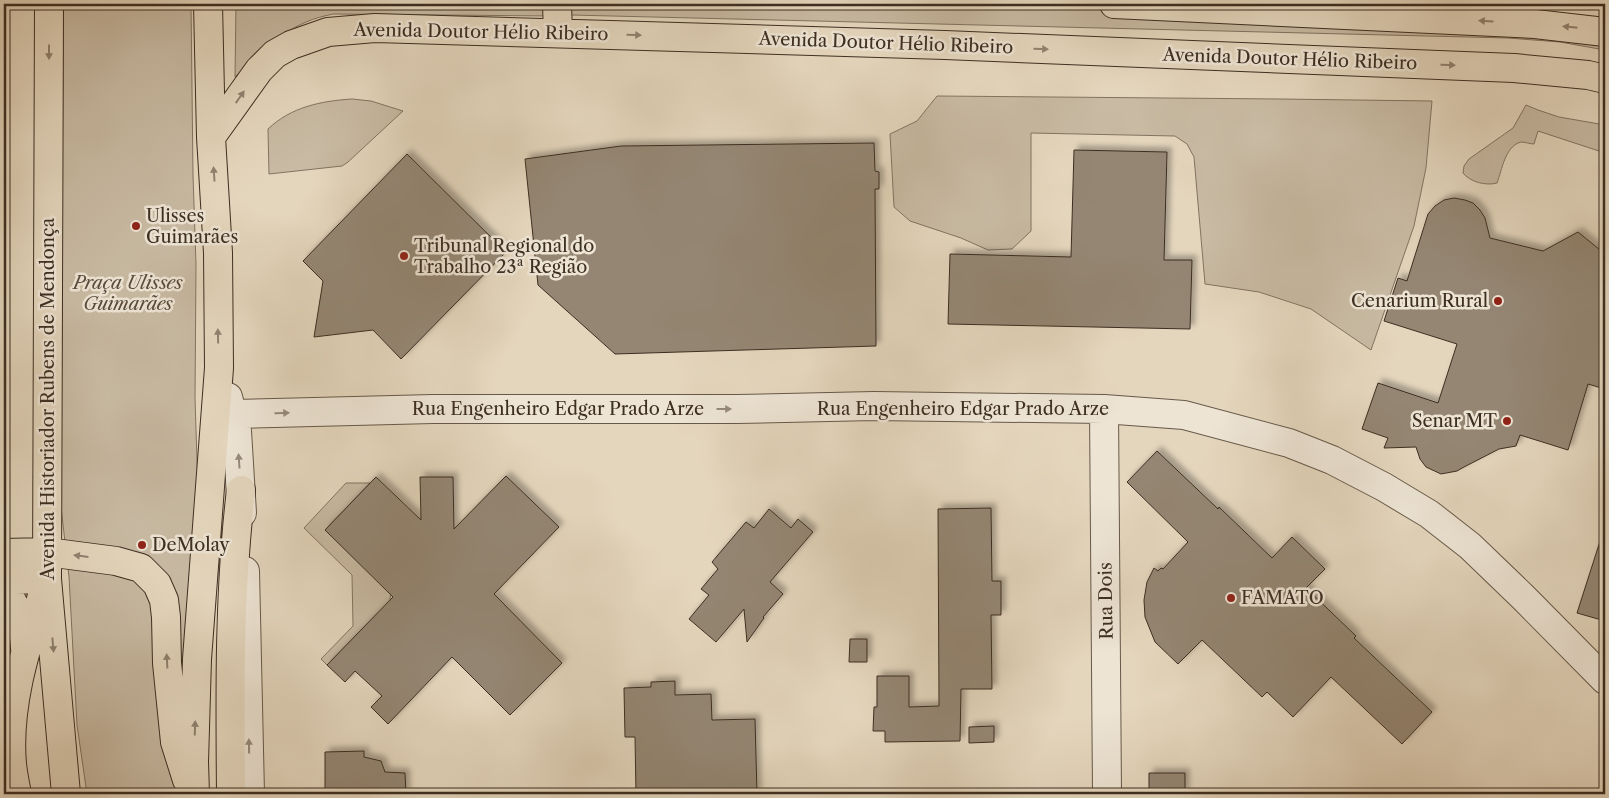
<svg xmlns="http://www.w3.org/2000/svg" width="1609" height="798" viewBox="0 0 1609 798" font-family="'Libre Caslon Text',serif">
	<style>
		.green { fill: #c8baa3; stroke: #827462 }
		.building { fill: #948673; stroke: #3d2f22; filter: url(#shadow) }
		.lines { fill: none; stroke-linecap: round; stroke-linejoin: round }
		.minor-casing { stroke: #675949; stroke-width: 30 }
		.major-casing { stroke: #3d2f22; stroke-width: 30 }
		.minor { stroke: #ede4d4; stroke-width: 28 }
		.major { stroke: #e4d6bd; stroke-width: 28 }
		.oneway { fill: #908270 }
		.oneway2 { fill: #958a7b }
		.poi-dot { fill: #8f2418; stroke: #ede4d4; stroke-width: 2 }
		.labels { text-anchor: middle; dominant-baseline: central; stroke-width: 5; stroke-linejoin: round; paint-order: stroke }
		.street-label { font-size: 18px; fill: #3d2f22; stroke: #ede4d4 }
		.poi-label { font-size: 18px; fill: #3d2f22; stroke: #ede4d4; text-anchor: start }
		.park-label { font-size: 18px; font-style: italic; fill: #594b3c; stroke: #ede4d4 }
	</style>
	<defs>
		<filter id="shadow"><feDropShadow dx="4.5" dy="-4.5" stdDeviation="2.5" flood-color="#0004"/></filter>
	</defs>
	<rect width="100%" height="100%" fill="#e4d6bd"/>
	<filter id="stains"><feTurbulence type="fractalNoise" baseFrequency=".004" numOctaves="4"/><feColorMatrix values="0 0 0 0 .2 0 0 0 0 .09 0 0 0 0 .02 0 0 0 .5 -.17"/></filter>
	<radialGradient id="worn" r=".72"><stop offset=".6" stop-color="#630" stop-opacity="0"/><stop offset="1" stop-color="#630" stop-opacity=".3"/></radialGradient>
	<path class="green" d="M63,4h128l2,171 3,89 -1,134 3,95 -11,301h-100l-10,-69 -8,-148 -8,-70z
		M236,4h317l-1,12 -219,-2c-9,2 -18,4 -27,8 -28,12 -50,33 -71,55z
		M571,4l231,4 35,-4h85l577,18 106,11v17l-45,-8 -52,-4 -937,-23 -1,-8z
		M937,96l343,3 152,2 -6,67 -12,58 -43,124 -60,-41 -52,-17 -54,-8 -11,-127 -7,-13 -12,-8 -144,-3v98l-19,18 -24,1 -27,-12 -51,-17 -16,-14 -4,-73 27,-13z
		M352,99l19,2 32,10 -55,51 -6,4 -73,8 -1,-45c23,-22 53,-28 84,-30z
		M1526,105l12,5 21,7 46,8v28l-67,-22 -4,13c-4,0 -9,-2 -13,-2 -16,4 -19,28 -24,41 -11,3 -27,-1 -34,-10l1,-7 5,-7 44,-31z
		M346,483h24l-45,47 66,62 -1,7 2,7 -16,9 -49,50 -6,-6 32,-33 -1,-51 -48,-47z"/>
	<path class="building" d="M874,143l1,28 4,1v17h-4l1,157 -261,8 -77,-69 -13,-126 96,-13z
		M1074,150l93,2 -3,108h28l-2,69 -242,-5 2,-70 121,3z
		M407,154l99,98 -105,107 -28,-29 -59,7 9,-56 -20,-20z
		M1454,198l11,2 8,3 7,7 5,8 5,20 53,13 35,-19 27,22v120l-4,14 -13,-4 -20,66 -48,-15 -4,11 -17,3 -35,18 -7,4 -16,3 -15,-7 -6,-8 -4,-12 -32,1 4,-10 -26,-9 16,-46 60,20 19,-59 -73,-23 14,-43 9,3 21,-67 7,-8 9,-6z
		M1157,451l61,58 1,-2 53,51 20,-21 33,32 -19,19 50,48 -2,2 78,74 -30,32 -71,-67 -38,40 -26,-25 -5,5 -60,-57 -24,24 -23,-22 -10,-25 -1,-17 3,-18 7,-14 4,3 3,-3 2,1 25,-27 -61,-60z
		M506,476l53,51 -65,67 68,69 -52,52 -58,-58 -64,67 -17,-17 11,-11 -27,-25 -10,11 -18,-17 66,-68 -68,-67 51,-53 45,43 -1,-43h33l1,52z
		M991,508l1,73h9v34h-10l1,74h-31l-1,52 -75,1v-11h-12l1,-24h3v-31h32v31l30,-1 -1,-197z
		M769,509l22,19 7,-9 15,13 -43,50 13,12 -20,23 1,1 -17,24 -3,-33 -28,33 -27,-23 20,-24 -8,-6 17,-20 -6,-7 34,-40 8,6z
		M1602,535h3v86l-28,-8z
		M850,639h17v23h-18z
		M675,681v14l36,-1 1,26 43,-1 2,75h-121l-1,-57h-10l-1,-49 27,-1v-5z
		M994,726v16l-25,1v-16z
		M364,751v6l17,4 4,11 20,1 1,21h-81v-42z
		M1149,773h36v21h-36z"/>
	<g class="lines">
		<defs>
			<path id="minor" d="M228,397l9,34 5,82
				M1104,409l3,385
				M233,414l200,-5h304l137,-3 230,3 80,6 105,28 43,17 52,27 45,27 41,32 54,52 81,82
				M245,571l5,223"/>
			<path id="major" d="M49,4l-2,575 19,215
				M557,4l1,29
				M1114,4l421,20 70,8
				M211,137l48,-67 16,-16 16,-9 37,-13 47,-4 570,17 569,23 74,7 17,4
				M4,553l43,-1 69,9 25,7 16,16 7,16 2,17 1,46 8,79 12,38
				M4,580l43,-1
				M4,589c13,17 20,37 21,59
				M17,794c-2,-10 -4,-20 -5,-30 -5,-59 14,-116 31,-171
				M195,794l-1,-32 3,-103 22,-291 -1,-115 -7,-116 -3,-133
				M231,794c-1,-101 -2,-204 10,-304"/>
		</defs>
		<use href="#minor" class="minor-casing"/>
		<use href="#major" class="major-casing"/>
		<use href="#minor" class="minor"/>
		<use href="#major" class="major"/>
	</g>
	<defs><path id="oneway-solid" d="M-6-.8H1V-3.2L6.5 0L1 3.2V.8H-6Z" transform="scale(1.25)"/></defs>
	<g class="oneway">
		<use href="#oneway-solid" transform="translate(1486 21) rotate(-177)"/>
		<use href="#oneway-solid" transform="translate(1570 27) rotate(-174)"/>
		<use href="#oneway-solid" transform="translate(634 35) rotate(2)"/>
		<use href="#oneway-solid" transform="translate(1041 49) rotate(2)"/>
		<use href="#oneway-solid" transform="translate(49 52) rotate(90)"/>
		<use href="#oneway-solid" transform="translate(1448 65) rotate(2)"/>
		<use href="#oneway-solid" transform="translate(240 97) rotate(-55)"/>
		<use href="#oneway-solid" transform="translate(214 174) rotate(-94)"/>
		<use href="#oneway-solid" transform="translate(218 336) rotate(-91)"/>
		<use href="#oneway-solid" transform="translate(81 556) rotate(-173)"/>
		<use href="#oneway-solid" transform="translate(53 645) rotate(85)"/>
		<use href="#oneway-solid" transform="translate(167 661) rotate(-93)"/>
		<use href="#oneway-solid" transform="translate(195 728) rotate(-88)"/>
	</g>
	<g class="oneway2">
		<use href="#oneway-solid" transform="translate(724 409)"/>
		<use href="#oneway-solid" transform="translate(282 413) rotate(-2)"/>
		<use href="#oneway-solid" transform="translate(239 461) rotate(-94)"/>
		<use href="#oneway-solid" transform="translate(249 746) rotate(-91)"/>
	</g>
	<g class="poi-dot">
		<circle cx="136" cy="226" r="5"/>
		<circle cx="404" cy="256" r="5"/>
		<circle cx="1498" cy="301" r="5"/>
		<circle cx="1507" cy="421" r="5"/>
		<circle cx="142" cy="545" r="5"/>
		<circle cx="1231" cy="598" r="5"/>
	</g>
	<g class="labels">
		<g class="street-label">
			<text transform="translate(481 32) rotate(1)">Avenida Doutor Hélio Ribeiro</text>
			<text transform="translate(886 43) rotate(2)">Avenida Doutor Hélio Ribeiro</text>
			<text transform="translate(1290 59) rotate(2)">Avenida Doutor Hélio Ribeiro</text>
			<text transform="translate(48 399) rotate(-90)">Avenida Historiador Rubens de Mendonça</text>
			<text x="558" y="409">Rua Engenheiro Edgar Prado Arze</text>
			<text x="963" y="409">Rua Engenheiro Edgar Prado Arze</text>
			<text transform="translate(1106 601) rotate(-91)">Rua Dois</text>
		</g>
		<g class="poi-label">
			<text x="146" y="216">Ulisses<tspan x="146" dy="21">Guimarães</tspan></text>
			<text x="414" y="246">Tribunal Regional do<tspan x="414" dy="21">Trabalho 23ª Região</tspan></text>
			<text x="1488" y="301" text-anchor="end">Cenarium Rural</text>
			<text x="1497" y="421" text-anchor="end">Senar MT</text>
			<text x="152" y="545">DeMolay</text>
			<text x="1241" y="598">FAMATO</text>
		</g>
		<g class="park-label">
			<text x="128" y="283">Praça Ulisses<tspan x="128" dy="21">Guimarães</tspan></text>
		</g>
	</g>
	<rect width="1609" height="798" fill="none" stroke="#e4d6bd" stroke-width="20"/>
	<rect x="5" y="5" width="1599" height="788" fill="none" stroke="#3d2f22" stroke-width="2.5"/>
	<rect x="10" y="10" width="1589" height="778" fill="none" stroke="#3d2f22"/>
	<rect width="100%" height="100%" filter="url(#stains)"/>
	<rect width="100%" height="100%" fill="url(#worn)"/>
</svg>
